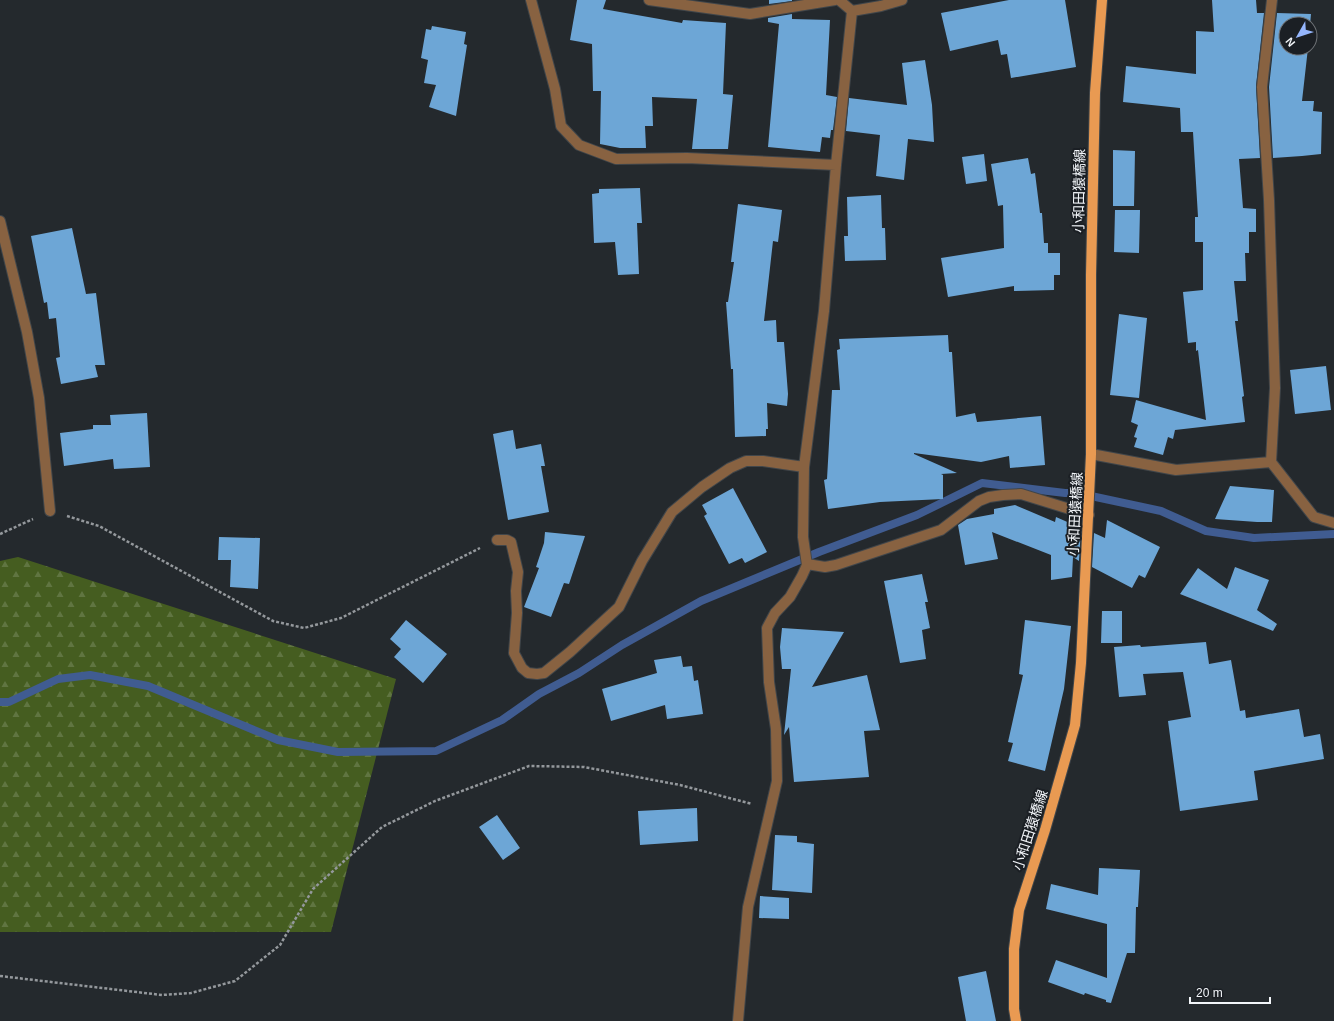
<svg xmlns="http://www.w3.org/2000/svg" width="1334" height="1021" viewBox="0 0 1334 1021" font-family="Arial,'Noto Sans JP',sans-serif">
	<style>
		.forest { fill: url(#forest-firs) }
		.lines { fill: none; stroke-linecap: round; stroke-linejoin: round }
		.stream { stroke: #405c91; stroke-width: 8 }
		.building { fill: #6da6d6 }
		.minor-casing { stroke: #41464a; stroke-width: 12 }
		.major-casing { stroke: #41464a; stroke-width: 12 }
		.path { stroke: #94989c; stroke-width: 2.5; stroke-dasharray: 3 2; stroke-linecap: butt }
		.minor { stroke: #886241; stroke-width: 10 }
		.major { stroke: #e99a52; stroke-width: 10 }
		.labels { text-anchor: middle; dominant-baseline: central; stroke-width: 4; stroke-linejoin: round; paint-order: stroke }
		.street-label { font-size: 14px; fill: #f2f5f9; stroke: #1b1f24 }
	</style>
	<defs>
		<pattern id="forest-firs" width="22" height="20" patternUnits="userSpaceOnUse"><rect width="22" height="20" fill="#455d20"/><path d="M5 1l3.5 6h-7zM16 11l3.5 6h-7z" fill="#607541"/></pattern>
	</defs>
	<rect width="100%" height="100%" fill="#24292d"/>
	<path class="forest" d="M18,557l378,122 -65,253h-331v-371z"/>
	<g class="lines">
		<path class="stream" d="M0,702h9l49,-23 32,-4 58,11 130,54 60,12 98,-1 66,-31 37,-26 40,-21 43,-28 79,-44 118,-49 98,-37 65,-32 83,10h12l84,18 45,20 48,7 80,-4"/>
	</g>
	<path class="building" d="M577,0h29l-3,9 79,14 1,-3 43,3 -3,71 10,1 -5,54h-36l5,-50 -45,-2 1,29h-8l1,22h-26l-20,-4 1,-53h-8l-1,-47 -22,-4z
		M769,0h23v1l-23,3z
		M1009,0h56l11,67 -65,11 -4,-24 -6,1 -3,-15 -48,11 -9,-38z
		M1212,0h44l1,13h7l-8,73 4,72 -21,1 4,49 13,1v23h-7v21h-4l1,28h-12l4,40h-3l9,75 -2,1 3,25 -70,8 -2,9 -5,-2 -5,18 -29,-8 3,-9 -3,-1 4,-12 -7,-3 5,-22 70,20 -8,-70 -2,1v-9l-8,1 -5,-51 20,-2v-48h-8v-25h3l-5,-85h-12l-1,-24 -57,-6 3,-36 70,8v-43l18,1z
		M1277,13l34,1 -1,11v-1h-24v24h22l-6,53h12l-1,10 9,1 -1,42 -19,2 -29,2 -4,-71z
		M792,14v5l38,1 -4,75 11,2 -4,33h-2l-1,8 -8,-1 -2,15 -52,-5 11,-123 -11,-2v-4z
		M432,26l34,6 -2,12 3,1 -11,71 -27,-9 7,-22 -12,-2 4,-23 -7,-2 5,-29 5,1z
		M925,60l7,45 2,37 -26,-3 -4,41 -28,-4 4,-41 -34,-4 3,-33 58,7 -5,-42z
		M1113,150l22,1 -1,55h-21z
		M984,154l3,27 -21,3 -4,-27z
		M1028,158l3,16 4,-1 5,40h2l2,30h4v10h12v22h-6v15l-40,1v-5l-66,11 -7,-39 63,-10 -1,-43 -5,1 -7,-42z
		M640,188l2,35h-5l2,51 -21,1 -3,-33 -21,1 -2,-49 7,-1v-4z
		M881,195l1,33h3l1,32 -41,1 -1,-25h4l-1,-39z
		M738,204l44,6 -4,32 -5,-1 -9,80 12,-1 1,22h7l4,52 -1,12 -20,-3 1,26h-2v7l-31,1 -2,-68h-2l-5,-67h2l6,-40h-3z
		M1115,210h25l-1,43 -25,-1z
		M72,228l14,66 10,-1 9,72h-10l3,12 -37,7 -5,-26 4,-1 -4,-39 -7,1 -2,-17 -3,1 -13,-67z
		M1119,314l28,4 -8,80 -29,-3z
		M948,335l1,17h3l4,65 19,-4 2,9 64,-6 4,49 -35,3 -1,-12 -28,6 -67,-9v1l43,19 -16,1 2,1v24l-63,3 -52,7 -4,-29 3,-1 5,-89h8l-3,-40 3,-1 -1,-10z
		M1326,366l5,44 -36,4 -5,-44z
		M147,413l3,54 -36,2 -1,-10 -49,7 -4,-33 33,-4v-4h18l-1,-10z
		M513,430l3,19 25,-5 4,22h-4l8,46 -41,8 -15,-86z
		M1230,486l44,4 -2,32h-15l-42,-3z
		M733,488l34,64 -22,11 -3,-5 -13,6 -25,-48 3,-2 -5,-9z
		M1015,505l40,17 1,-5 25,11 -2,33 -6,-4 -1,20 -21,3v-25l-59,-23 6,27 -33,6 -7,-40 9,-6 27,-5v-5z
		M1107,520l53,27 -15,31 -6,-3 -7,13 -40,-21 2,-34 11,5z
		M545,532l40,4 -16,48 -5,-1 -13,34 -27,-10 15,-39 -3,-1 8,-24z
		M219,537l41,1 -2,51 -28,-2 1,-27h-13z
		M1235,567l34,13 -12,30 20,14 -4,7 -93,-37 18,-26 29,21z
		M922,574l6,28h-3l5,26 -8,2 4,29 -26,4 -16,-82z
		M1102,611h20v32h-21z
		M406,620l41,34 -24,29 -29,-26 7,-8 -11,-10z
		M1025,620l46,6 -7,63 -19,82 -37,-10 5,-18 -5,-1 15,-67 -4,-1z
		M782,628l62,4 -32,55 55,-12 13,55 -16,1 5,46 -75,5 -5,-55 -5,8 7,-66h-9l-2,-22z
		M1206,642l3,22 22,-4 9,51 5,-1 1,8 53,-9 5,28 16,-3 4,25 -70,12 4,29 -78,11 -12,-90 23,-4 -8,-45 -40,2 3,21 -27,2 -5,-50 26,-2 1,2z
		M681,656l2,11 9,-1 2,15 4,-1 5,34 -36,5 -2,-14 -54,16 -9,-32 55,-16 -3,-13z
		M697,808l1,33 -58,4 -2,-34z
		M497,815l23,33 -17,12 -24,-33z
		M775,835l22,1v6l17,2 -2,49 -40,-3z
		M1099,868l41,2 -2,37h-2l-1,46h-8l-16,50 -5,-1v-2l-21,-7 -1,2 -36,-13 8,-22 51,18v-54l-61,-15 5,-25 47,11z
		M760,896l29,2v21l-30,-1z
		M986,971l10,50h-30l-8,-44z"/>
	<g class="lines">
		<defs>
			<path id="minor" d="M531,0l24,89 6,37 18,19 37,14 71,-1 149,7
				M649,0l101,14 85,-14
				M839,0l13,11
				M1272,0l-10,87 7,113 6,188 -4,74 43,55 20,6
				M0,221l27,111 12,66 11,113
				M1091,454l85,16 95,-8
				M497,540h10l4,2 7,30 -2,19 1,22 -3,40 8,15 6,5 9,1 7,-1 26,-21 49,-45 23,-46 30,-49 30,-25 28,-19 16,-7h17l41,6
				M807,564l18,3 11,-2 105,-35 38,-29 10,-4 14,-2 18,-1 68,21
				M738,1021l10,-114 29,-126 -1,-52 -7,-47 -2,-54 8,-15 15,-16 12,-21 5,-11 -4,-28 1,-70 20,-156 12,-146 16,-154 29,-5 21,-6"/>
			<path id="major" d="M1016,1021l-2,-12v-60l5,-39 26,-80 30,-105 6,-62 10,-209v-179l4,-182 7,-93"/>
		</defs>
		<use href="#minor" class="minor-casing"/>
		<use href="#major" class="major-casing"/>
		<path class="path" d="M67,516l32,10 174,95 31,7 37,-10 139,-70
			M0,534l33,-15
			M0,976l162,19 29,-2 44,-12 45,-36 33,-56 69,-62 53,-26 94,-35 55,1 96,18 72,19"/>
		<use href="#minor" class="minor"/>
		<use href="#major" class="major"/>
	</g>
	<g class="labels">
		<g class="street-label">
			<text transform="translate(1079 191) rotate(-89)">小和田猿橋線</text>
			<text transform="translate(1075 514) rotate(-87)">小和田猿橋線</text>
			<text transform="translate(1030 830) rotate(-72)">小和田猿橋線</text>
		</g>
	</g>
	<g transform="translate(1298 36) rotate(231)"><circle r="19" fill="#1b1f24" stroke="#717579"/>
	<path d="M0-3L7 15L0 10L-7 15Z" fill="#95b6fd"/>
	<text y="-6" font-size="11" font-weight="bold" text-anchor="middle" fill="#f2f5f9">N</text>
	</g>
	<path d="M1190 997v6h80v-6" fill="none" stroke="#f2f5f9" stroke-width="2"/>
	<text x="1196" y="997" font-size="12" fill="#f2f5f9" stroke="#1b1f24" stroke-width="3" paint-order="stroke">20 m</text>
</svg>
